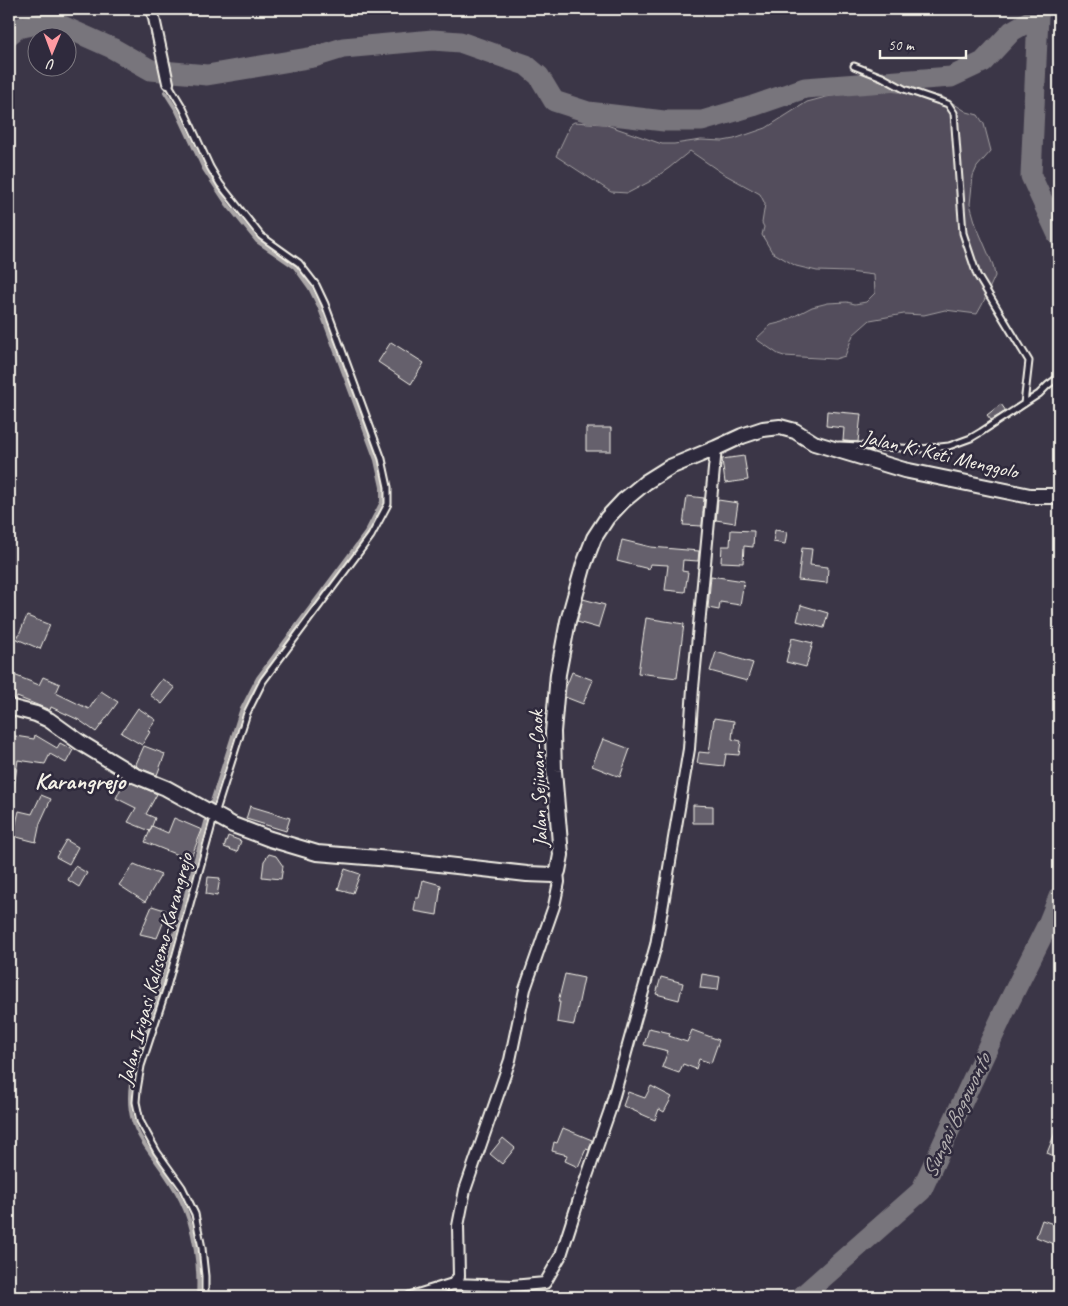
<svg xmlns="http://www.w3.org/2000/svg" width="1068" height="1306" viewBox="0 0 1068 1306" font-family="Caveat,sans-serif">
	<style>
		.green { fill: #534e5c; stroke: #a4a0a2 }
		.lines { fill: none; stroke-linecap: round; stroke-linejoin: round }
		.stream { stroke: #aaa6a7; stroke-width: 4 }
		.river { stroke: #78747b; stroke-width: 21 }
		.building { fill: #65616c; stroke: #f4f1e8 }
		.service-casing { stroke: #f4f1e8; stroke-width: 9 }
		.minor-casing { stroke: #f4f1e8; stroke-width: 14 }
		.tertiary-casing { stroke: #f4f1e8; stroke-width: 18 }
		.service { stroke: #2f2a3d; stroke-width: 5 }
		.minor { stroke: #2f2a3d; stroke-width: 10 }
		.tertiary { stroke: #2f2a3d; stroke-width: 14 }
		.labels { text-anchor: middle; dominant-baseline: central; stroke-width: 5; stroke-linejoin: round; paint-order: stroke }
		.street-label { font-size: 21px; fill: #f4f1e8; stroke: #2f2a3d }
		.water-label { font-size: 22px; font-style: italic; fill: #b6b2b2; stroke: #2f2a3d }
		.quarter-label { font-size: 24px; font-weight: bold; fill: #f4f1e8; stroke: #2f2a3d }
	</style>
	<rect width="100%" height="100%" fill="#3b3647"/>
	<filter id="ink" filterUnits="userSpaceOnUse"><feTurbulence type="fractalNoise" baseFrequency=".02" numOctaves="2"/><feDisplacementMap in="SourceGraphic" scale="10" xChannelSelector="R" yChannelSelector="G"/><feConvolveMatrix kernelMatrix="1 2 1 2 8 2 1 2 1" color-interpolation-filters="sRGB"/></filter>
	<g filter="url(#ink)">
		<path class="green" d="M872,90l57,4 14,3 24,15 11,3 6,9 7,27 -14,16 -4,9 -3,28 6,21 17,40 2,11 -13,29 -5,9 -32,-4 -21,5 -20,-1 -34,6 -17,15 -8,21 -10,3 -51,-3 -6,-2 -22,-15 15,-14 12,-3 29,-15 16,-4 19,-1 8,2 11,-2 9,-9 -1,-18 -25,-3 -32,-1 -21,-5 -24,-14 -10,-17 2,-8 -2,-4 3,-19 -5,-10 -38,-21 -32,-22 -21,17 -20,14 -21,11 -17,-1 -55,-36 15,-32 3,-2 30,2 58,20h12l27,-4 22,1 11,-2 32,-11 41,-26 19,-5z"/>
		<g class="lines">
			<path class="stream" d="M165,92l12,19 27,58 23,35 30,37 38,26 15,21 9,18 57,154 6,27v15l-16,31 -108,145 -17,33 -31,97
				M198,1297c2,-31 -3,-69 -17,-97 -27,-54 -65,-66 -46,-136l25,-76 48,-173"/>
			<path class="river" d="M1040,9l-2,7 -7,160 28,61
				M9,35l9,-7 20,-4h20l54,24 39,22 56,5 107,-18 29,-9 90,-8 27,2 66,23 13,11 15,25 34,11 76,9h38l51,-15 52,-18 146,-11 32,-15 29,-31 26,-15
				M801,1297l120,-106 84,-181 43,-86 11,-27"/>
		</g>
		<path class="building" d="M391,342l33,21 -13,21 -33,-22z
			M1001,404l5,7 -15,9 -4,-5z
			M827,411l34,3 -3,28 -15,-1 1,-13 -18,-2z
			M586,428h25v23h-25z
			M744,456l4,24 -23,3 -3,-24z
			M687,496l17,2 -2,28 -19,-1z
			M718,500l20,3 -3,20 -19,-3z
			M731,530l23,1 -1,16 -9,-1 -1,17 -22,-1 1,-16h8z
			M775,530l12,2 -2,12 -12,-2z
			M622,540l29,7 48,4 -1,10 -15,-1 -1,11 6,1 -3,20 -20,-2 3,-25 -18,-1 -1,5 -32,-8z
			M802,548l10,1 -2,16 18,2 -1,16 -29,-3z
			M711,576l33,5 -4,24 -20,-3 -1,8 -11,-2z
			M583,599l22,6 -7,23 -21,-6z
			M801,605l27,8 -4,15 -27,-7z
			M27,616l23,9 -10,24 -23,-10z
			M646,618l38,6 -7,54 -39,-5z
			M792,638l21,5 -7,24 -20,-5z
			M716,652l37,11 -6,18 -37,-10z
			M572,672l21,8 -10,24 -18,-7 1,-10z
			M9,673l30,12 4,-8 17,7 -4,9 33,16 12,-18 17,11 -22,30 -17,-12 -28,-13 -1,3 -33,-13 -1,2 -7,-3z
			M162,679l13,9 -13,16 -12,-9z
			M138,708l18,12 -8,11 2,1 -8,13 -21,-12z
			M714,718l20,3 -2,18 9,2 -2,14 -13,-1 -2,12 -27,-3 2,-11 10,1z
			M9,735l25,4 1,-4 22,13 3,-5 13,7 -7,13 -16,-9 -5,10 -27,-4 -4,27h-5z
			M603,739l27,10 -10,28 -28,-11z
			M144,746l21,8 -8,21 -20,-8 -1,-3z
			M125,780l32,14 -11,20 9,4 -5,13 -22,-9 8,-14 -20,-10z
			M41,795l10,4 -11,24 -4,19 -23,-6 6,-25 13,3z
			M693,805l20,1v17h-20z
			M250,806l40,12 -4,13 -40,-12z
			M174,818l28,12 -12,30 -45,-18 7,-16 16,7z
			M228,836l13,5 -4,11 -13,-5z
			M66,840l12,7 -9,17 -13,-7z
			M269,854l7,2 7,10 -2,13 -19,-2 2,-16z
			M134,864l27,11 -16,27 -26,-17z
			M75,866l12,7 -8,14 -11,-7z
			M345,869l15,5 -7,19 -15,-4z
			M208,877l12,1 -3,18 -11,-2z
			M423,880l18,5 -4,30 -23,-4 2,-13h3z
			M152,906l16,5 -11,27 -17,-4z
			M565,974l19,4 -10,47 -17,-3 3,-20h-2z
			M702,974l18,3 -2,13 -18,-2z
			M661,977l22,6 -4,17 -23,-6z
			M649,1028l21,5 -1,3 18,6 5,-12 27,10 -8,23 -12,-4 -3,10 -13,-5 -4,9 -17,-6 6,-16 -24,-6z
			M651,1086l21,11 -8,15 -5,-3 -4,11 -32,-14 5,-14 17,6z
			M1059,1123v35l-12,-5z
			M563,1128l29,12 -3,10 -3,-1 -8,18 -13,-6 2,-6 -15,-4 2,-9 3,1z
			M503,1138l12,10 -13,16 -12,-10z
			M1042,1220l17,6v10l-3,9 -20,-8z"/>
		<g class="lines">
			<defs>
				<path id="service" d="M854,66l28,11 22,12 44,15 6,9 9,120 14,42 52,86 -5,43
					M168,83l15,25 27,59 10,17 41,52 38,27 17,22 9,19 57,155 6,28v17l-17,32 -108,145 -16,32 -32,101 -49,176 -25,76 -4,24 -1,12 4,19 17,31 25,35 13,27 7,34 3,28v21
					M839,445l82,4 28,-3 22,-8 10,-6 58,-38 9,-9 11,-8"/>
				<path id="minor" d="M152,9l16,74
					M453,1284l59,2 33,-3 16,-28 18,-56 31,-89 46,-165 33,-196 4,-61 23,-240
					M411,1297l42,-13 6,-8 -1,-50 7,-36 45,-130 15,-71 29,-83 5,-24 -1,-11"/>
				<path id="tertiary" d="M9,707l27,7 13,6 32,23 53,32 32,13 67,37 37,14 47,14 86,7 124,14 27,1 4,-4 3,-16 -7,-84 -1,-39 5,-58 10,-53 16,-57 10,-26 13,-20 16,-17 23,-19 24,-15 46,-19 26,-12 21,-7 17,-2 15,4 19,12 90,27 126,26h29"/>
			</defs>
			<use href="#service" class="service-casing"/>
			<use href="#minor" class="minor-casing"/>
			<use href="#tertiary" class="tertiary-casing"/>
			<use href="#service" class="service"/>
			<use href="#minor" class="minor"/>
			<use href="#tertiary" class="tertiary"/>
		</g>
	</g>
	<g class="labels">
		<g class="street-label">
			<text transform="translate(940 454) rotate(13)">Jalan Ki Keti Menggolo</text>
			<text transform="translate(538 779) rotate(-92)">Jalan Sejiwan-Caok</text>
			<text transform="translate(155 969) rotate(-75)">Jalan Irigasi Kalisemo-Karangrejo</text>
		</g>
		<g class="water-label">
			<text transform="translate(956 1116) rotate(-65)">Sungai Bogowonto</text>
		</g>
		<g class="quarter-label">
			<text x="80" y="781">Karangrejo</text>
		</g>
	</g>
	<rect width="1068" height="1306" fill="none" stroke="#2f2a3d" stroke-width="30"/>
	<rect x="15" y="15" width="1038" height="1276" fill="none" stroke="#f4f1e8" stroke-width="2" filter="url(#ink)"/>
	<g transform="translate(52 52) rotate(181)"><circle r="24" fill="#2f2a3d" stroke="#7e7a81"/>
	<path d="M0-4L9 19L0 12L-9 19Z" fill="#ff9aa2"/>
	<text y="-8" font-size="14" font-weight="bold" text-anchor="middle" fill="#f4f1e8">U</text>
	</g>
	<path d="M880 50v8h86v-8" fill="none" stroke="#f4f1e8" stroke-width="2.5"/>
	<text x="888" y="50" font-size="15" fill="#f4f1e8" stroke="#2f2a3d" stroke-width="4" paint-order="stroke">50 m</text>
</svg>
